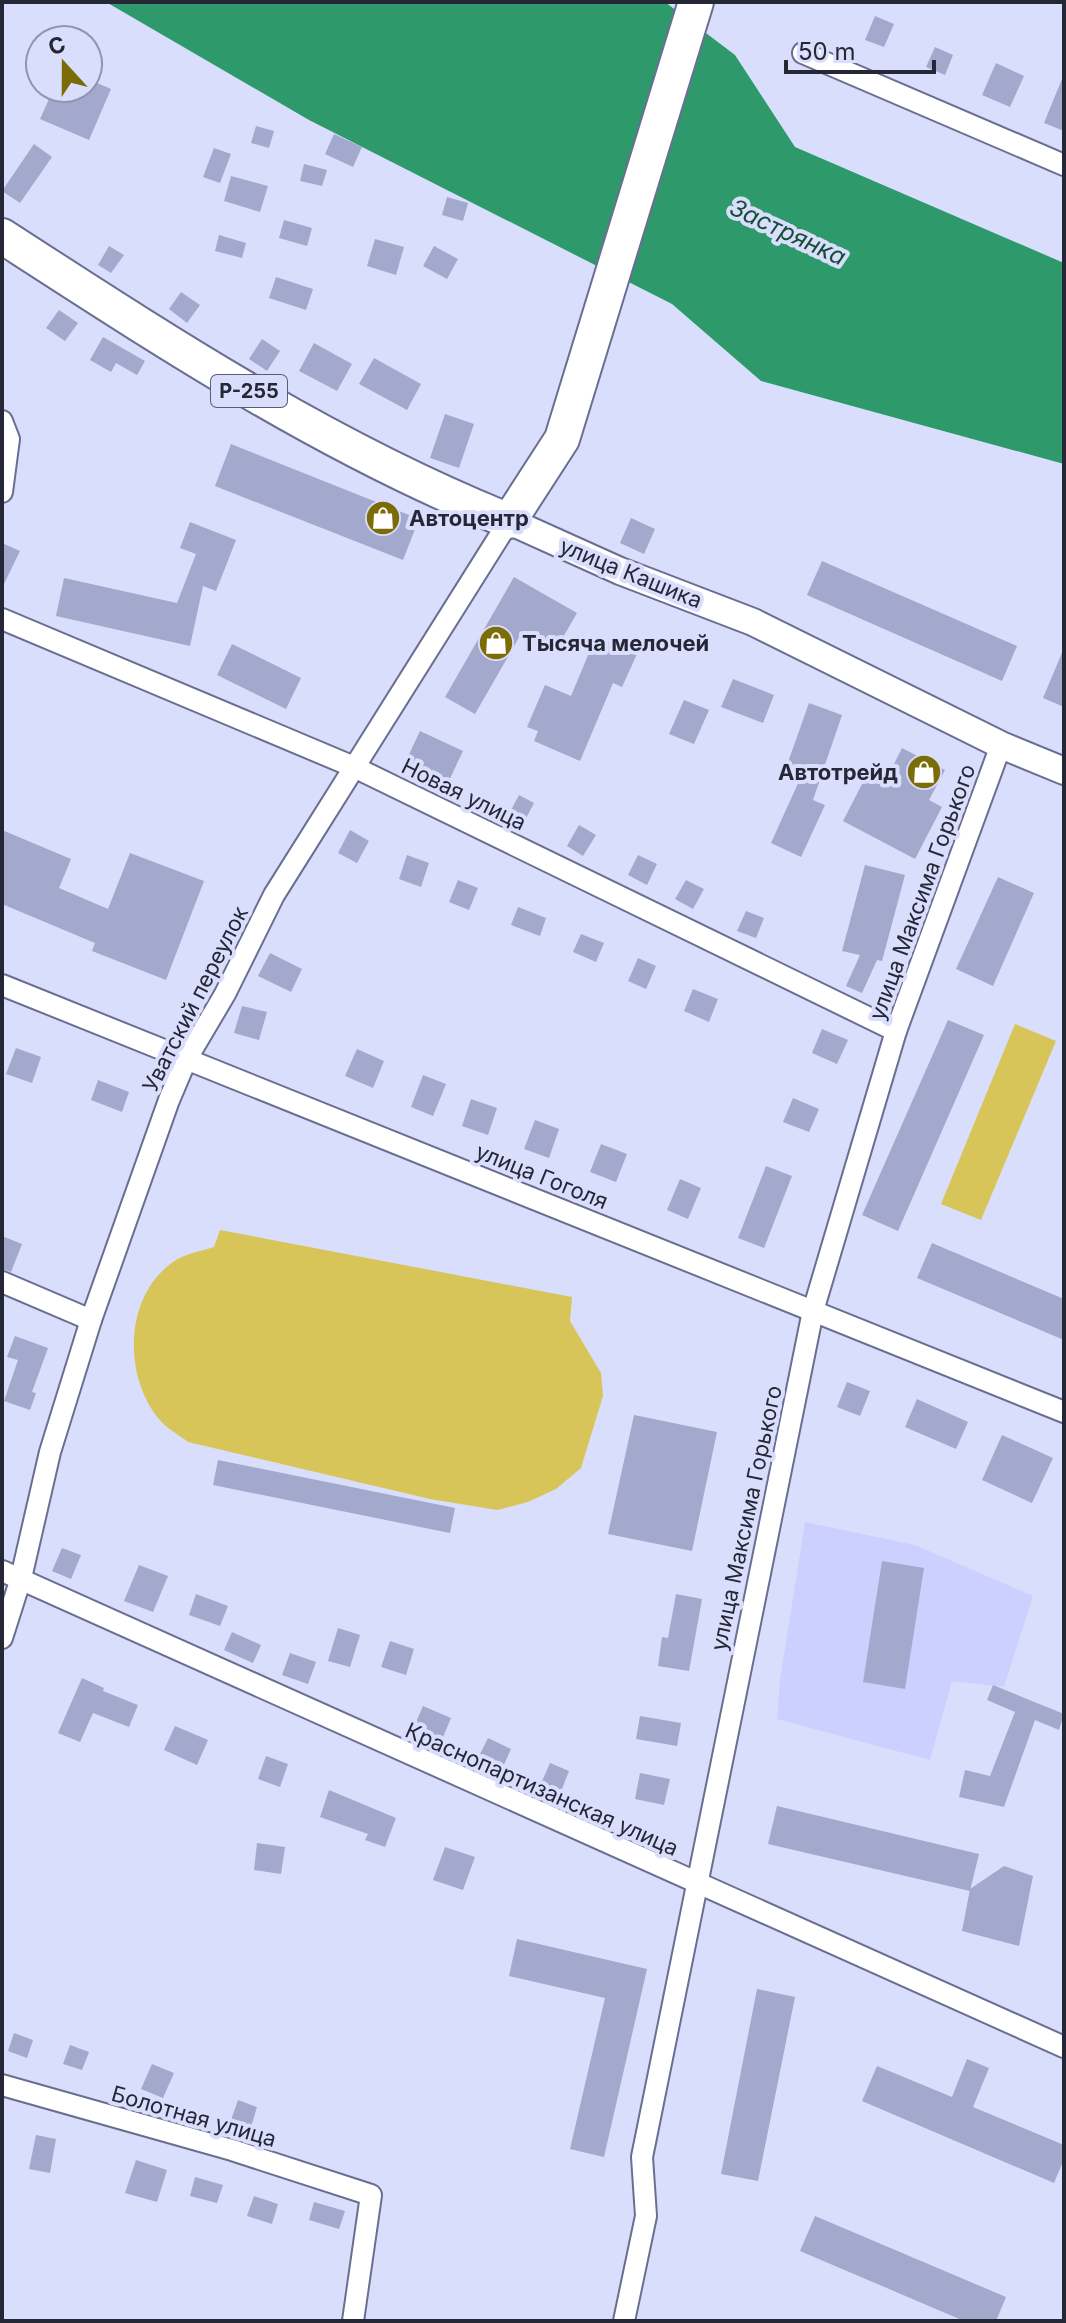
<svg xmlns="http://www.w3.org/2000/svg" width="1066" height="2323" viewBox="0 0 1066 2323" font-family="Inter,sans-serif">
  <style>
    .built { fill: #cbd0ff }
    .green { fill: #d7c559 }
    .water { fill: #2e9a6b }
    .building { fill: #a3a8cd }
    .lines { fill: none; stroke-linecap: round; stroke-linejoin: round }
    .minor-casing { stroke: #6a6e91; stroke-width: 24 }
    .tertiary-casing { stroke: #6a6e91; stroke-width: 30 }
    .trunk-casing { stroke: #6a6e91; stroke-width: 38 }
    .minor { stroke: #fff; stroke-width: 20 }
    .tertiary { stroke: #fff; stroke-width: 26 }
    .trunk { stroke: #fff; stroke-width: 34 }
    .labels { text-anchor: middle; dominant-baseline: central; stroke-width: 8; stroke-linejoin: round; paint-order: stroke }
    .shield { fill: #dadefd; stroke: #5c5e72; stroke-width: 2 }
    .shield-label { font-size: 20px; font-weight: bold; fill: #262736 }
    .poi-label { font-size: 22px; font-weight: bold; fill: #262736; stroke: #dadefd; text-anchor: start }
    .street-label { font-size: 22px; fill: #262736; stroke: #dadefd }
    .water-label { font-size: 24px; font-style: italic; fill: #164e35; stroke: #dadefd }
  </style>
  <rect width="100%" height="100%" fill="#dadefd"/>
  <polygon class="built" points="805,1522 915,1545 1033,1596 1004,1687 952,1681 930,1760 777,1719 780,1680"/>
  <g class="green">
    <polygon points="1015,1024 1056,1041 981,1220 941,1204"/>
    <path d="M220,1230L572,1297L570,1321L601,1373L603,1396L581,1468L556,1489L528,1502L497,1510L430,1499L188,1442C179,1435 166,1428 159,1419C123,1376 124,1296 173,1262C184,1254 201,1251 214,1247Z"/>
  </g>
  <polygon class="water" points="106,2 665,2 735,55 795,147 1064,263 1064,464 761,381 672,304 309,120"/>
  <g class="building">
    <polygon points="875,16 894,24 884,47 865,40"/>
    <polygon points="935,47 953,55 945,75 926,67"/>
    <polygon points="996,63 1024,76 1010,107 982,95"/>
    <polygon points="1064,74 1064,131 1044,123"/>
    <polygon points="88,79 111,89 89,140 40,119 54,88 88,88"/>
    <polygon points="256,126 274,131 269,148 251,143"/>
    <polygon points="334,134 362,147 353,167 325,154"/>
    <polygon points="34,144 52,157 20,203 2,191"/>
    <polygon points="214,148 231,154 220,183 203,177"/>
    <polygon points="304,164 327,170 322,186 300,181"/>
    <polygon points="231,176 268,186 260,212 224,201"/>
    <polygon points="447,197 468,203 463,221 442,215"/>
    <polygon points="284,220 312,228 307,246 279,238"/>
    <polygon points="219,235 246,243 242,258 215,251"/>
    <polygon points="375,239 404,247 396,275 367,266"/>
    <polygon points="109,246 124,255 111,273 98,265"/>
    <polygon points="434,246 458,259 447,279 423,266"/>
    <polygon points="276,277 313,289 306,310 269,298"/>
    <polygon points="181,292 200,305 187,323 169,309"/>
    <polygon points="59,310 78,323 65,341 46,328"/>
    <polygon points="103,337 145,361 137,375 116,363 111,372 90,360"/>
    <polygon points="262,339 280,351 267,371 249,359"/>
    <polygon points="314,343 352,364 337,391 299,371"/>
    <polygon points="374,358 421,384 407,410 359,384"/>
    <polygon points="445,414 474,424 459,468 430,458"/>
    <polygon points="231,444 419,519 403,560 215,486"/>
    <polygon points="631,518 655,529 644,554 620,543"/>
    <polygon points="190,522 236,540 216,591 203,586 190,646 56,616 64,578 177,603 196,554 180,548"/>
    <polygon points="2,543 20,551 2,588"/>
    <polygon points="822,561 1017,646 1002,681 807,595"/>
    <polygon points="514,577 577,613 554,653 521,634 475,714 445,697"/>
    <polygon points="596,636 637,654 622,687 613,683 580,761 534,741 538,731 527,727 545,685 571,696"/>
    <polygon points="232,644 301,678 286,709 217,675"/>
    <polygon points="1064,648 1064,707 1043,698"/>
    <polygon points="733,679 774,695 763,723 721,707"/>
    <polygon points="684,700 709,710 694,744 669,734"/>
    <polygon points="809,703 842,715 813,800 825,805 801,857 771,843 804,770 787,765"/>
    <polygon points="420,731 463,751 446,787 403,767"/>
    <polygon points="902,748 945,770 929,800 942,807 915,859 843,821 874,761 891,770"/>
    <polygon points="519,795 534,803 523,824 508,816"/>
    <polygon points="579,825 596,835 583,856 567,846"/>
    <polygon points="2,830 71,859 59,888 108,909 130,853 204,881 166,980 92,951 95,943 2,904"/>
    <polygon points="350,830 369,841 357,863 338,853"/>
    <polygon points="407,855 429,863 421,887 399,879"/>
    <polygon points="638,855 657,864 647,885 628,875"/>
    <polygon points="865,865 905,875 882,961 877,960 862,993 846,986 860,955 842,951"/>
    <polygon points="998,877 1034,893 993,986 956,969"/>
    <polygon points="458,880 478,888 469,910 449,902"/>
    <polygon points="686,880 704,889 693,909 675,899"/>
    <polygon points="518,907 546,918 540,936 511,925"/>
    <polygon points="746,911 764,918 756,938 737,931"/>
    <polygon points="581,934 604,943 596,962 573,952"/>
    <polygon points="270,953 302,969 291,992 258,976"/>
    <polygon points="638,958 656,966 646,989 628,981"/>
    <polygon points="693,989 718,999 709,1022 684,1011"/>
    <polygon points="242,1006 267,1012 259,1040 234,1033"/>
    <polygon points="948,1020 984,1035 898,1231 862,1215"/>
    <polygon points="822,1029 848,1040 837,1064 812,1053"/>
    <polygon points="16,1048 41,1057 32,1083 6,1074"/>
    <polygon points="357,1049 384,1061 373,1088 345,1076"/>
    <polygon points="423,1075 446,1084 433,1116 411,1107"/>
    <polygon points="98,1080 129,1092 122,1112 91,1100"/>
    <polygon points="793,1098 819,1109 809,1132 783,1122"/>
    <polygon points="471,1099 497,1108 488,1135 462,1126"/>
    <polygon points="535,1120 559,1129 549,1158 524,1149"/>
    <polygon points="601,1144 627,1154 616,1182 590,1172"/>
    <polygon points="766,1166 792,1176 764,1248 738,1238"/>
    <polygon points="680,1179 701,1188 688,1219 667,1210"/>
    <polygon points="2,1236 22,1244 11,1272 2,1269"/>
    <polygon points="932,1243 1064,1299 1064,1340 917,1278"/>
    <polygon points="15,1336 48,1348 32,1392 36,1393 30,1410 4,1401 18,1360 7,1357"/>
    <polygon points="847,1382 870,1391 860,1416 837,1407"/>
    <polygon points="917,1399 968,1422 956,1449 905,1427"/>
    <polygon points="634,1415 717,1432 692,1551 608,1534"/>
    <polygon points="1002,1435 1053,1458 1032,1503 982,1480"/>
    <polygon points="218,1460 455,1508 450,1533 213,1485"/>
    <polygon points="62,1548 81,1555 71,1579 52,1571"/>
    <polygon points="882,1561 924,1568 905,1689 863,1682"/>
    <polygon points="139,1565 168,1576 153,1612 124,1601"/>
    <polygon points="196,1594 228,1606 220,1626 189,1615"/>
    <polygon points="676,1594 702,1599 689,1671 658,1666 662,1637 668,1638"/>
    <polygon points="338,1628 360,1635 350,1667 328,1661"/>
    <polygon points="232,1632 261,1645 253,1663 224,1650"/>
    <polygon points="390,1641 414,1649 406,1675 381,1667"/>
    <polygon points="290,1653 316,1662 308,1684 282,1675"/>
    <polygon points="82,1678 104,1688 103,1691 138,1705 129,1727 93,1713 80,1742 58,1733"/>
    <polygon points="993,1685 1064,1714 1059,1730 1035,1720 1004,1807 959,1797 965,1770 990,1776 1015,1712 987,1700"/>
    <polygon points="423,1706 451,1718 441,1742 413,1729"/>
    <polygon points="640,1716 681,1723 677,1746 636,1739"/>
    <polygon points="175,1726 208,1740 197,1765 164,1750"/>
    <polygon points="488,1738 511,1749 502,1769 478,1758"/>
    <polygon points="266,1756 288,1764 280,1787 258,1779"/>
    <polygon points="550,1763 569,1771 560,1794 540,1786"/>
    <polygon points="640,1773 670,1779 664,1805 635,1799"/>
    <polygon points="329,1790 396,1818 385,1847 365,1840 368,1834 320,1817"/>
    <polygon points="777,1806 979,1854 970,1891 768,1844"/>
    <polygon points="257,1843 285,1847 281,1874 254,1870"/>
    <polygon points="445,1847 475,1857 463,1890 433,1880"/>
    <polygon points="1004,1866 1033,1876 1019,1946 962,1931 970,1889"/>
    <polygon points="517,1939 647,1969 604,2157 570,2149 605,1998 509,1976"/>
    <polygon points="757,1989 795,1997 758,2181 721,2174"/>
    <polygon points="14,2033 33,2040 27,2058 8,2051"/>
    <polygon points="70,2045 89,2052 82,2070 63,2064"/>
    <polygon points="967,2059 989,2068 973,2107 1064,2145 1064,2159 1054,2183 862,2101 877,2066 952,2097"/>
    <polygon points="152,2064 174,2073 163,2098 141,2089"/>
    <polygon points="238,2100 257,2107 250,2130 230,2123"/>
    <polygon points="36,2135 56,2139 50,2173 29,2169"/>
    <polygon points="136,2160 167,2170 157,2202 125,2193"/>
    <polygon points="195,2177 223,2185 217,2203 190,2196"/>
    <polygon points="254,2196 278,2204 272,2224 247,2216"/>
    <polygon points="314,2202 345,2211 339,2229 309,2220"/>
    <polygon points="815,2216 1006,2297 996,2321 964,2321 800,2251"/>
  </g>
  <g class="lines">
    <g class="minor-casing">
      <g id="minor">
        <polyline points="803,53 1064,165"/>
        <polyline points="2,421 9,439 2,492"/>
        <polyline points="2,619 354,767 896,1031"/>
        <polyline points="2,985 1064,1412"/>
        <polyline points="2,1282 91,1320"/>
        <polyline points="2,1571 1064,2047"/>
        <polyline points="2,1638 21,1578 50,1452 91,1320 169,1100 186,1060 225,994 274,895 509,521"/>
        <polyline points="2,2085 232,2150 371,2195 353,2321"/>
        <polyline points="624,2321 646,2216 642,2157 813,1311 896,1031 1001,745"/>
      </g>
    </g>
    <g class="tertiary-casing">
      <polyline id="tertiary" points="509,521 620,571 753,622 1001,745 1064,771"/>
    </g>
    <g class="trunk-casing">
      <path id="trunk" d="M2,236C166,342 327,448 509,521L562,439L696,2"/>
    </g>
    <use href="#minor" class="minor"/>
    <use href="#tertiary" class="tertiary"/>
    <use href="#trunk" class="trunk"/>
  </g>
  <defs>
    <g id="shop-disc" transform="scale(1.8)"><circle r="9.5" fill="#7b6c07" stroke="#dadefd"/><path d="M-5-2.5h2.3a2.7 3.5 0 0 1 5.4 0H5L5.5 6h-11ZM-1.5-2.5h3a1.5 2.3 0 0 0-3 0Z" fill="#fff"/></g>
  </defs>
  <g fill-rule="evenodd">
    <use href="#shop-disc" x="383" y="518"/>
    <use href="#shop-disc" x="496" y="643"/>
    <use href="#shop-disc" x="924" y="772"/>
  </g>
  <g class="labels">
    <rect class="shield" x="211" y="375" width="76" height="32" rx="6"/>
    <g class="shield-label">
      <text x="249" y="391">Р-255</text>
    </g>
    <g class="poi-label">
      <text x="409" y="518">Автоцентр</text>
      <text x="522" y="643">Тысяча мелочей</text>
      <text x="898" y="772" text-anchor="end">Автотрейд</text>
    </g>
    <g class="street-label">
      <text transform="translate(631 573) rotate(22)">улица Кашика</text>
      <text transform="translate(464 794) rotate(26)">Новая улица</text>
      <text transform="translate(922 892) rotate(-70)">улица Максима Горького</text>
      <text transform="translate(195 999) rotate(-63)">Уватский переулок</text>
      <text transform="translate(542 1176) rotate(22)">улица Гоголя</text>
      <text transform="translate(746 1518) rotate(-78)">улица Максима Горького</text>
      <text transform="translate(542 1789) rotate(24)">Краснопартизанская улица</text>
      <text transform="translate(194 2116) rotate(16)">Болотная улица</text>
    </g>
    <g class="water-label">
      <text transform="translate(788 232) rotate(25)">Застрянка</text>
    </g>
  </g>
  <rect width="1066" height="2323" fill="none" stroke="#262736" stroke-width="8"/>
  <g transform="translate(64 64) rotate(339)"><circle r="38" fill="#dadefd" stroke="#9295ad" stroke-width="2"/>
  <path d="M0-6L14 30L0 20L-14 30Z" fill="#7b6c07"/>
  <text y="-12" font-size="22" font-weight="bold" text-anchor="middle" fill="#262736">С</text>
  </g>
  <path d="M786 60v12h148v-12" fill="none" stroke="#262736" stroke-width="4"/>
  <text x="798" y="60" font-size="24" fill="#262736" stroke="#dadefd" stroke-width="6" paint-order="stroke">50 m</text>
</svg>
